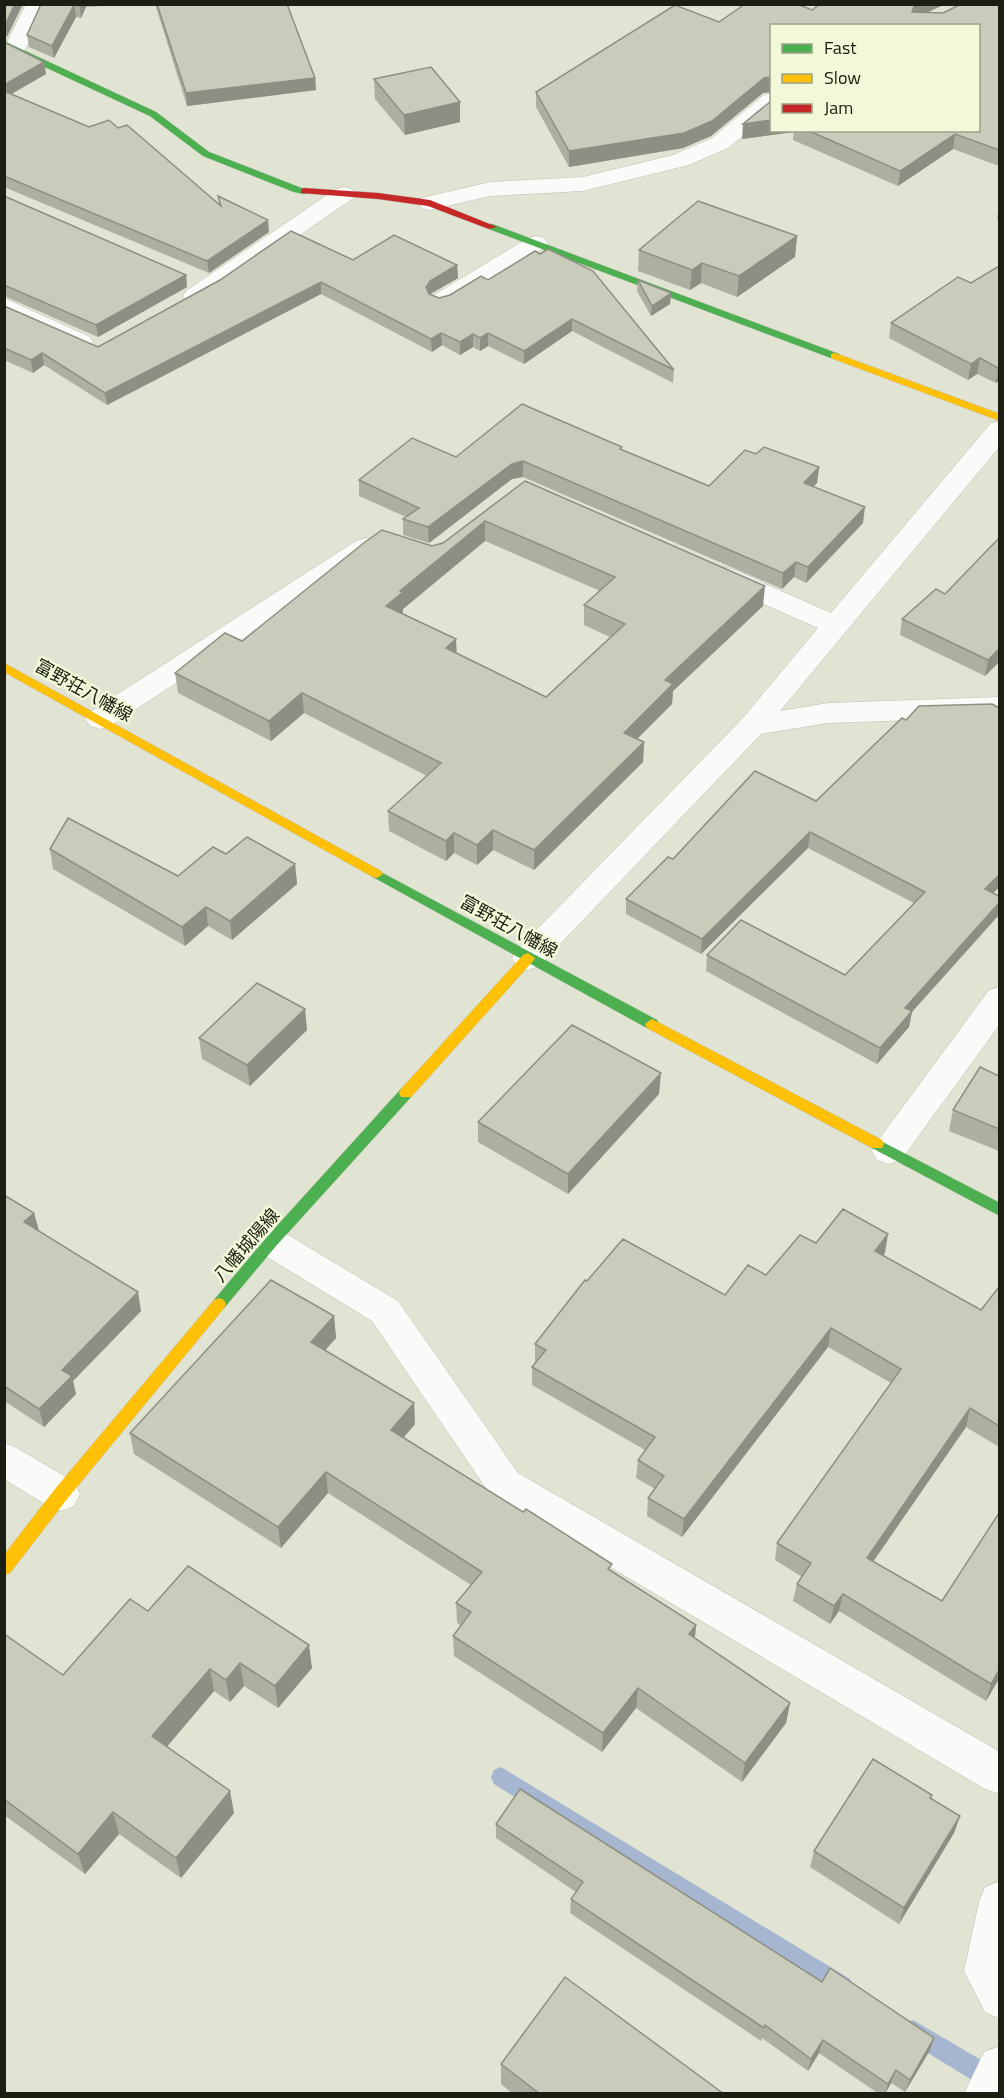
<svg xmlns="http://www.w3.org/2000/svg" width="1004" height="2098" viewBox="0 0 1004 2098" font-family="'Titillium Web','Noto Sans JP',sans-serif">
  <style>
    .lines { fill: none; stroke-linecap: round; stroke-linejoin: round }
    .stream { fill: #a6b6d0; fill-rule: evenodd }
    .street-casing { stroke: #bcbfb2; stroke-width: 1 }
    .fast-casing { stroke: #bcbfb2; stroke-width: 1 }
    .slow-casing { stroke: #bcbfb2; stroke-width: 1 }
    .jam-casing { stroke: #bcbfb2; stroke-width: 1 }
    .street { fill: #fafbf8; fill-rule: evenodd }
    .fast { fill: #4caf50; fill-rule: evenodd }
    .slow { fill: #ffc107; fill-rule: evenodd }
    .jam { fill: #c62828; fill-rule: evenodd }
    .wall { fill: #adafa1; fill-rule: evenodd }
    .shaded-wall { fill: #8d8f83 }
    .building { fill: #c9ccbb; stroke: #8d8f83; stroke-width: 1.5; fill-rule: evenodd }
    .labels { text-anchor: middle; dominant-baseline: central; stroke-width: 5; stroke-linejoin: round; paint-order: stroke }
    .street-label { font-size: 18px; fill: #1b1e12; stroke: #f2f9d8 }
  </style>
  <rect width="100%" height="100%" fill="#e1e4d3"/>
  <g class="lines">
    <g class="stream">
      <polygon points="501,1767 850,1979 853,1987 850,1995 842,1998 834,1995 494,1784 491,1777 494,1770"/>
      <polygon points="913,2020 1000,2071 1000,2088 993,2091 985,2088 905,2039 902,2031 905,2023"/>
    </g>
    <g class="street-casing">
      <g id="street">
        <polygon points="26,4 47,4 23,54 15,55 7,54 4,48"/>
        <polygon points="772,93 772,112 728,148 689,165 583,191 490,196 430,210 422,208 418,203 422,198 490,182 583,177 673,155 712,138 764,95"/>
        <polygon points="344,187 352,189 356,194 352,199 204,301 195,303 186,301 183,296 186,291 336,189"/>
        <polygon points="536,236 544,238 548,243 544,248 452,305 443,307 434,305 431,300 434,295 528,238"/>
        <polygon points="4,298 90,337 93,342 90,347 81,349 72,347 4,315"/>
        <polygon points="1000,421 1000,446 780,711 828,703 1000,697 1000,717 828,723 761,734 539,966 528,970 517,966 512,958 517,950 742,719 818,628 714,582 710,576 714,570 724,567 734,570 831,613 991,423"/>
        <polygon points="366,538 376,541 380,547 376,553 110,726 100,729 90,726 85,719 90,712 356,541"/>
        <polygon points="1000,987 1000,1024 901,1160 889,1164 877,1160 872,1151 877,1142 989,990"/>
        <polygon points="271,1228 283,1232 398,1301 518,1473 1000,1752 1000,1794 985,1789 492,1497 372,1321 259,1252 253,1242 259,1232"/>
        <polygon points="4,1443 17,1448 74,1482 80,1494 74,1506 61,1511 48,1506 4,1479"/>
        <polygon points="1000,1881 1000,2019 985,2012 964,1971 979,1902 985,1887"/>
        <polygon points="1000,2046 1000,2094 964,2094 984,2052"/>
      </g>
    </g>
    <g class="fast-casing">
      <g id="fast">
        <polygon points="4,41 156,112 209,152 309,191 304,194 294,192 203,156 150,116 4,48"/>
        <polygon points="492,224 839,354 840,356 839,358 831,358 489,229 489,225"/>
        <polygon points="377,870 657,1020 659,1024 657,1028 647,1028 373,877 371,874"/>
        <polygon points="406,1088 411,1089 413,1093 411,1097 276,1246 224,1308 219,1310 214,1308 212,1304 214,1300 266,1238 401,1089"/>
        <polygon points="877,1139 1000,1203 1000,1216 872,1148 870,1144 872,1140"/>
      </g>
    </g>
    <g class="slow-casing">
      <g id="slow">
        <polygon points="835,353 1000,414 1000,421 831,358 831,354"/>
        <polygon points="4,663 381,871 383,874 377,878 373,877 4,672"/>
        <polygon points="528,953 535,958 533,961 411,1097 401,1097 399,1093 401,1089 523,955"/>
        <polygon points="652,1019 882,1140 884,1144 882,1148 872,1148 647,1028 645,1024"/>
        <polygon points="219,1298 224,1300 226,1304 224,1308 67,1499 10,1573 4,1575 4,1555 55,1489 214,1300"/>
      </g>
    </g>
    <g class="jam-casing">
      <polygon id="jam" points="304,188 378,193 430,200 497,227 489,229 428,206 378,199 301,193 301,189"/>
    </g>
    <use href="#street" class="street"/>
    <use href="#fast" class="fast"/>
    <use href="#slow" class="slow"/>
    <use href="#jam" class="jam"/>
  </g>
  <g class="wall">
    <polygon points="4,4 7,37 4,37"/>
    <polygon points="41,4 137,4 86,7 81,18 76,17 54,58 29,47 27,35"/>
    <polygon points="155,4 287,4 315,78 316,90 187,106"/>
    <polygon points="820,4 945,4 927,13 943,13 999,4 999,166 953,149 898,186 793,140 794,132 742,139 771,130 978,130 771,26 771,92 763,93 711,136 683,148 569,167 536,107 536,92 719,22 812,10"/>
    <polygon points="4,42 44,62 46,74 12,94 89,127 118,128 219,204 218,196 269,232 209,273 4,187"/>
    <polygon points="374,79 460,102 460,122 405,135 375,99"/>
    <polygon points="4,196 186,275 187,287 98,337 4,296"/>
    <polygon points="999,204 999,220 997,219"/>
    <polygon points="797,236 795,257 737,297 701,283 690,290 638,271 639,250"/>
    <polygon points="535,251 674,370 673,383 572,331 524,364 488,346 480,351 473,347 460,355 442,345 432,352 321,294 107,405 44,365 33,373 4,360 4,306 98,347 353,260 457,265 458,278 429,295 439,298 450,295 488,280"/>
    <polygon points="999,266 999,381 996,383 977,374 968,380 889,338 891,323 971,283"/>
    <polygon points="638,280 671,293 670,304 651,316 637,291"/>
    <polygon points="622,450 709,486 756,454 819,467 817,483 814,486 863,523 806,583 794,577 782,589 523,477 512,479 429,543 403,535 403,519 406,517 359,496 359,480 456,457"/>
    <path d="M525,481L763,606L673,691L672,704L637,739L644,742L643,762L534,870L493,850L477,865L454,853L446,861L389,831L388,811L427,776L304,713L271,741L178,693L175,673L242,641L432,546L443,543ZM485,541L600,591L584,605V625L610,637L546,697L457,654L401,613L403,612V609Z"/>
    <polygon points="945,594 999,662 985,676 900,635 902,619"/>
    <polygon points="999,708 999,887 993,893 912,1012 909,1027 877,1064 706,971 707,955 845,975 914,903 808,848 701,954 626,914 626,899 673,859 816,801 906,720"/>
    <polygon points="50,849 178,876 295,864 297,884 232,940 208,926 185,946 53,869"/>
    <polygon points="305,1009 307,1030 250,1086 202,1059 199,1038"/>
    <polygon points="999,1076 999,1151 949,1131 953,1110"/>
    <polygon points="659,1094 568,1194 478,1142 478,1122"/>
    <polygon points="4,1195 34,1213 39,1231 141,1311 73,1381 76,1394 44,1427 4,1401"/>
    <polygon points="816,1243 885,1253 883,1256 981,1310 999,1287 999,1447 966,1427 873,1561 999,1679 986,1701 839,1611 830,1624 793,1601 797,1584 802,1577 775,1560 777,1543 891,1383 828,1347 682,1537 647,1516 648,1498 655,1489 636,1478 638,1460 645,1450 532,1385 532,1367 535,1363 535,1344 587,1281 725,1295 766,1275"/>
    <polygon points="334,1316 336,1338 325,1350 414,1403 415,1424 404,1437 696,1625 695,1638 790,1703 786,1723 742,1782 636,1708 602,1752 454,1656 453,1636 461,1626 457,1623 456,1603 471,1585 328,1493 281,1548 134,1454 130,1433"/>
    <polygon points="148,1611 312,1668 278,1708 244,1686 230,1702 214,1691 167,1747 234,1813 181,1878 119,1834 85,1874 4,1815 4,1634 63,1675"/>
    <polygon points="960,1816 954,1833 899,1924 810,1867 814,1851"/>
    <polygon points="496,1824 930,2050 905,2092 891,2083 885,2094 879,2094 819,2053 808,2071 762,2038 761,2041 570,1913 571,1899 576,1892 496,1838"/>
    <polygon points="501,2064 724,2094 513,2094 501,2084"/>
  </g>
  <g class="shaded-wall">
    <polygon points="15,4 23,4 7,37 5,25"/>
    <polygon points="80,4 86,4 86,7 81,18 80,6"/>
    <polygon points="915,4 945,4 913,19 912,12"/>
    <polygon points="74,5 76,17 54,58 52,46"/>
    <polygon points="44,62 46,74 4,98 4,85"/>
    <polygon points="771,77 771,92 763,93 711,136 683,148 569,167 569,151 764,78"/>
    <polygon points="315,78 316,90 187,106 186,93"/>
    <polygon points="460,102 460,122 405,135 404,115"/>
    <polygon points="771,120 771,130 794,130 794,132 742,139 743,124"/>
    <polygon points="955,134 953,149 898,186 900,171"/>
    <polygon points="268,220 269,232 209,273 207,261"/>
    <polygon points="797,236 795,257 737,297 739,276"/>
    <polygon points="702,263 701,283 690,290 692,270"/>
    <polygon points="457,265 458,278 430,294 426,300 426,287 430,281"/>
    <polygon points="186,275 187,287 98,337 96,325"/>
    <polygon points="321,282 321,294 107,405 105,393"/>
    <polygon points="671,293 670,304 651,316 652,306"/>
    <polygon points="572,319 572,331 524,364 524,351"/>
    <polygon points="441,333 442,345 432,352 431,339"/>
    <polygon points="488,333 488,346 480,351 480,338"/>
    <polygon points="473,334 473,347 460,355 460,342"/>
    <polygon points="42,353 44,365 33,373 31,360"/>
    <polygon points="980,358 977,374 968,380 971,364"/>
    <polygon points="999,367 999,381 996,383 998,368"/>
    <polygon points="523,461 523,477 512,479 429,543 428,527 512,464"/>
    <polygon points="819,467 817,483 802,498 804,483"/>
    <polygon points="865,507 863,523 806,583 808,567"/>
    <polygon points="485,521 485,541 403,609 403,612 387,626 386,606 400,591"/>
    <polygon points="796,562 794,577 782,589 783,573"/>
    <polygon points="765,586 763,606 673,691 672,704 623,753 624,733 665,680"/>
    <polygon points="456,639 457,659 446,648"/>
    <polygon points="999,649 999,662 985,676 988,660"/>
    <polygon points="302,693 304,713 271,741 269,721"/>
    <polygon points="644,742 643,762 534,870 534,850"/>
    <polygon points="493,830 493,850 477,865 477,845"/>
    <polygon points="810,832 808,848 701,954 702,939"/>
    <polygon points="454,833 454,853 446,861 446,841"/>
    <polygon points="295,864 297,884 232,940 230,921"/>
    <polygon points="999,875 999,887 982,905 985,889"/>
    <polygon points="999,903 999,915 912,1012 909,1027 877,1064 880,1048 905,1008"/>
    <polygon points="206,907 208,926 185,946 182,927"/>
    <polygon points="305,1009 307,1030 250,1086 247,1065"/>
    <polygon points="661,1073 659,1094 568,1194 568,1174"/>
    <polygon points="34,1213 39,1231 24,1222"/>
    <polygon points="888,1234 885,1253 871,1270 875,1251"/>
    <polygon points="138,1292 141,1311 73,1381 76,1394 44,1427 39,1409 62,1370"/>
    <polygon points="334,1316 336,1338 313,1364 311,1342"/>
    <polygon points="831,1328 828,1347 682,1537 684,1519"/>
    <polygon points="414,1403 415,1424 392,1451 391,1430"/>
    <polygon points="970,1408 966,1427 864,1575 867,1558"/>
    <polygon points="326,1472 328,1493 281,1548 278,1527"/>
    <polygon points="843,1594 839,1611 830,1624 834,1606"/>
    <polygon points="696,1625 694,1645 689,1634"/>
    <polygon points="309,1645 312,1668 278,1708 275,1686"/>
    <polygon points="240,1663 244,1686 230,1702 226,1680"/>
    <polygon points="210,1669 214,1691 157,1758 152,1736"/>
    <polygon points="999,1670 999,1679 986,1701 991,1684"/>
    <polygon points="638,1688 636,1708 602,1752 603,1733"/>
    <polygon points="790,1703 786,1723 742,1782 745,1763"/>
    <polygon points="230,1791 234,1813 181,1878 176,1858"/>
    <polygon points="113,1812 119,1834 85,1874 78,1854"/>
    <polygon points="960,1816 954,1833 899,1924 904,1908"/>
    <polygon points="934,2038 930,2050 905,2092 910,2080"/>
    <polygon points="823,2040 819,2053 808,2071 811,2059"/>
    <polygon points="896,2070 891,2083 885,2094 888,2084"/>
  </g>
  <g class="building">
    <polygon points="4,4 15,4 5,25 4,25"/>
    <polygon points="41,4 80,4 80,6 74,5 52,46 27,35"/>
    <polygon points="157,4 287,4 315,78 186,93"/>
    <polygon points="745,4 797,4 812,10 820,4 915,4 912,12 943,13 961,4 999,4 999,150 955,134 900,171 807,130 978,130 978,26 771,26 771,77 764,78 712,121 684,133 569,151 536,92 675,5 719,22"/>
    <polygon points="4,42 44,62 4,85"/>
    <polygon points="431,67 460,102 404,115 374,79"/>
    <polygon points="4,91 89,127 109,120 118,128 127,125 221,206 218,196 268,220 207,261 4,176"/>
    <polygon points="771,101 771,120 743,124"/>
    <polygon points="4,196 186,275 96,325 4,285"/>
    <polygon points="698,201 797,236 739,276 702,263 692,270 639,250"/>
    <polygon points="291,231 353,260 394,235 457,265 430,281 426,287 429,294 439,298 450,295 481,276 488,280 535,251 540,254 548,249 593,271 674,370 572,319 524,351 488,333 480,338 473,334 460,342 441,333 431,339 321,282 105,393 42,353 31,360 4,348 4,306 98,347 220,280"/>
    <polygon points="999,266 999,367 998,368 980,358 971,364 891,323 958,277 971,283"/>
    <polygon points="638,280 671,293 652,306"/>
    <polygon points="522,404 622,447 620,449 709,486 745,450 756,454 764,447 819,467 804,483 865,507 808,567 796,562 783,573 523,461 512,464 428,527 403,519 419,508 359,480 412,438 456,457"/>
    <path d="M525,481L765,586L665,680L673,684L624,733L644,742L534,850L493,830L477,845L454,833L446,841L388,811L441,763L302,693L269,721L175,673L225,633L242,641L365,542L382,530L432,546L443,543ZM485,521L615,577L584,605L625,624L546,697L446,648L456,639L386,606L403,592L400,591Z"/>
    <polygon points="999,538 999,649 988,660 902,619 936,589 945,594"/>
    <polygon points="992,704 999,708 999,875 985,889 999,896 999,903 905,1008 912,1011 880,1048 707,955 741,920 845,975 925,892 810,832 702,939 626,899 668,857 673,859 755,771 816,801 902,718 906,720 919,706"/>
    <polygon points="68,818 178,876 213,847 226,854 247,837 295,864 230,921 206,907 182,927 50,849"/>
    <polygon points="257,983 305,1009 247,1065 199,1038"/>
    <polygon points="572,1025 661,1073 568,1174 478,1122"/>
    <polygon points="980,1067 999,1076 999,1129 953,1110"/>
    <polygon points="4,1195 34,1213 24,1222 138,1292 62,1370 72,1376 39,1409 4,1386"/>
    <polygon points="843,1209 888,1234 875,1251 981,1310 999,1287 999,1426 970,1408 867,1558 942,1601 999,1513 999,1670 991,1684 843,1594 834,1606 797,1584 811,1563 777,1543 901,1369 831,1328 684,1519 648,1498 664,1476 638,1460 655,1437 532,1367 546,1350 535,1344 585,1280 587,1281 623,1239 725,1295 748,1265 766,1275 800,1235 816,1243"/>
    <polygon points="271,1280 334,1316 311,1342 414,1403 391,1430 523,1512 526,1509 612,1564 608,1569 696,1625 689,1634 790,1703 745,1763 638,1688 603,1733 453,1636 471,1612 456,1603 482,1572 326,1472 278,1527 130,1433"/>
    <polygon points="188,1566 309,1645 275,1686 240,1663 226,1680 210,1669 152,1736 230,1791 176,1858 113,1812 78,1854 4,1799 4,1634 63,1675 130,1599 148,1611"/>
    <polygon points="873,1759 932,1795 930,1798 960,1816 904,1908 814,1851"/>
    <polygon points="520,1789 822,1982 830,1968 934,2038 910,2080 896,2070 888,2084 823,2040 811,2059 765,2025 764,2028 571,1899 583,1882 496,1824"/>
    <polygon points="565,1977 724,2094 540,2094 501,2064"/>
  </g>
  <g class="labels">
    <g class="street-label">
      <text transform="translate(84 690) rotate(29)">富野荘八幡線</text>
      <text transform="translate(509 926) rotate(29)">富野荘八幡線</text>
      <text transform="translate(246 1245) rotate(-49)">八幡城陽線</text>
    </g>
  </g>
  <rect width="1004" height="2098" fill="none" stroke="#1b1e12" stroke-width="12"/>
  <rect x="770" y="24" width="210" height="108" fill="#f2f9d8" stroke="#9ca189" stroke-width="1.5"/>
  <rect x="782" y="44" width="30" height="9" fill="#4caf50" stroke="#9ca189" stroke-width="1.5"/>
  <text x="824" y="54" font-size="18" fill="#1b1e12">Fast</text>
  <rect x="782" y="74" width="30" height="9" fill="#ffc107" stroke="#9ca189" stroke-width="1.5"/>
  <text x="824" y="84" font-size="18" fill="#1b1e12">Slow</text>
  <rect x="782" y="104" width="30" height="9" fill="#c62828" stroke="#9ca189" stroke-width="1.5"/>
  <text x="824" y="114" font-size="18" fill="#1b1e12">Jam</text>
</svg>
